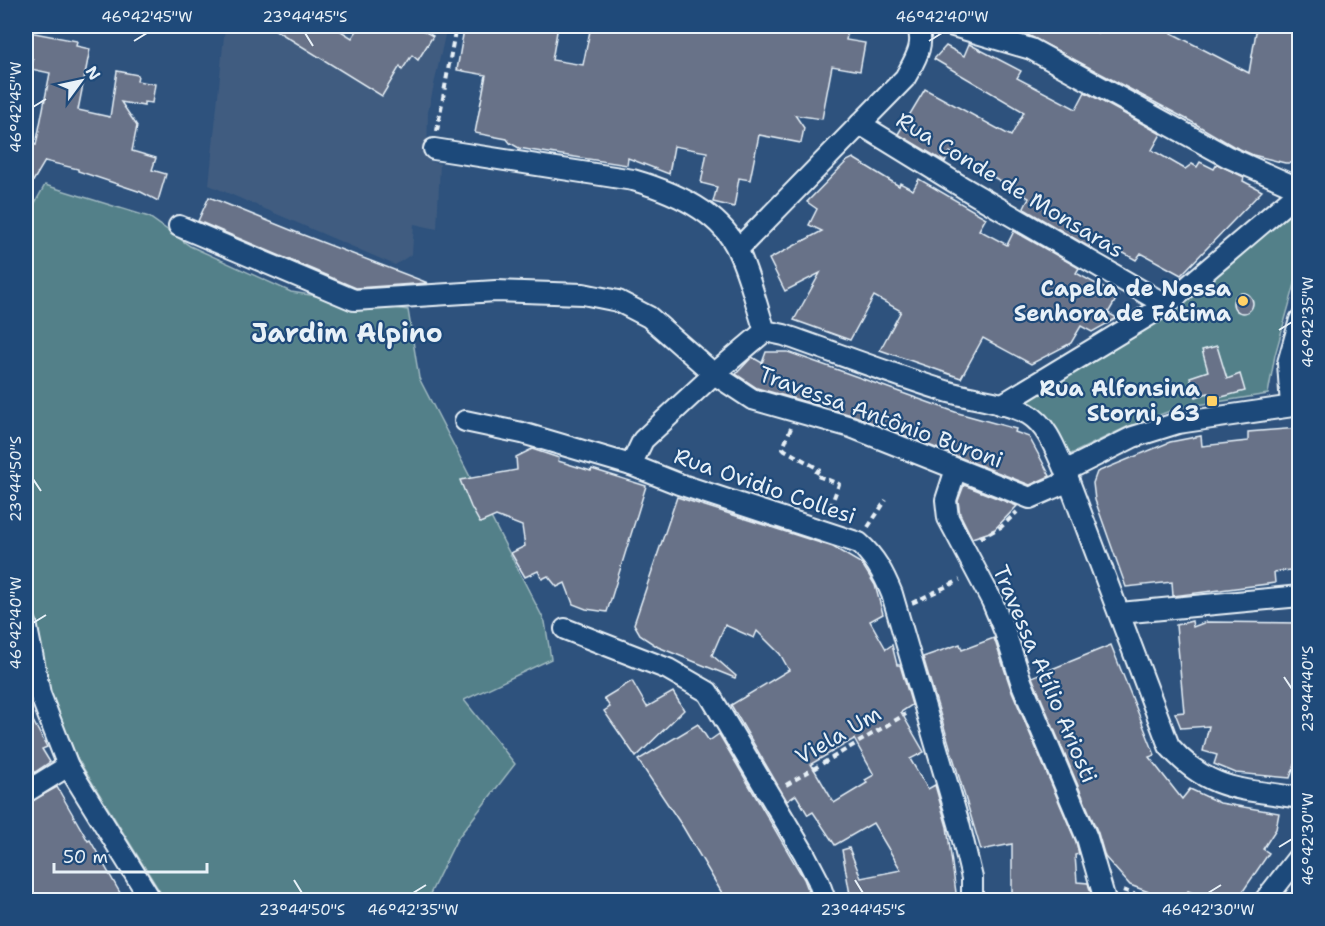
<svg xmlns="http://www.w3.org/2000/svg" width="1325" height="926" viewBox="0 0 1325 926" font-family="'Shantell Sans',sans-serif">
  <style>
    .built { fill: #3f5c80 }
    .green { fill: #538089; stroke: #9eb8c0; stroke-width: 1.5 }
    .building { fill: #687288; stroke: #e8f1f8; stroke-width: 1.5; fill-rule: evenodd }
    .lines { fill: none; stroke-linecap: round; stroke-linejoin: round }
    .street-casing { stroke: #e8f1f8; stroke-width: 24 }
    .path { stroke: #e8f1f8; stroke-width: 4; stroke-dasharray: 6 4.5; stroke-linecap: butt }
    .street { stroke: #1f4a7a; stroke-width: 20 }
    .ticks { fill: none; stroke: #e8f1f8; stroke-width: 2 }
    .poi-dot { fill: #ffd166; stroke: #1f4a7a; stroke-width: 2 }
    .labels { text-anchor: middle; dominant-baseline: central; stroke-width: 4.5; stroke-linejoin: round; paint-order: stroke }
    .street-label { font-size: 22px; fill: #e8f1f8; stroke: #1f4a7a }
    .poi-label { font-size: 22px; font-weight: bold; fill: #e8f1f8; stroke: #1f4a7a; text-anchor: end }
    .quarter-label { font-size: 26px; font-weight: bold; fill: #e8f1f8; stroke: #1f4a7a }
    .neatline { fill: none; stroke: #e8f1f8; stroke-width: 2 }
    .ticks-label { font-size: 15px; text-anchor: middle; fill: #e8f1f8 }
  </style>
  <rect width="100%" height="100%" fill="#2e527d"/>
  <filter id="ink" filterUnits="userSpaceOnUse"><feTurbulence type="fractalNoise" baseFrequency=".0167" numOctaves="2"/><feDisplacementMap in="SourceGraphic" scale="12" xChannelSelector="R" yChannelSelector="G"/><feConvolveMatrix kernelMatrix="1 2 1 2 8 2 1 2 1" color-interpolation-filters="sRGB"/></filter>
  <g filter="url(#ink)">
    <polygon class="built" points="225,26 447,26 428,112 427,160 440,164 437,229 414,224 412,254 395,265 209,185"/>
    <g class="green">
      <polygon points="45,185 149,217 190,246 291,292 408,310 419,378 545,622 551,659 464,700 515,764 457,839 427,900 165,900 77,758 49,692 28,608 26,594 26,219"/>
      <polygon points="1299,204 1299,270 1275,355 1268,394 1178,408 1127,427 1067,456 1024,398"/>
    </g>
    <g class="building">
      <polygon points="269,26 333,26 352,38 360,26 415,26 433,36 418,60 412,55 402,70 400,66 382,96"/>
      <polygon points="483,26 558,26 552,60 583,65 591,26 793,26 818,30 818,26 849,26 846,40 865,43 860,71 832,66 822,119 795,115 804,128 801,143 759,135 750,180 739,178 734,207 713,202 717,187 701,183 707,152 674,146 669,174 628,158 627,165 536,151 519,148 510,143 507,139 475,133 486,75 457,70 464,29 482,32"/>
      <polygon points="1011,26 1083,26 1098,33 1102,26 1158,26 1249,73 1257,26 1299,28 1299,163 1285,163 1253,155 1233,146 1192,122"/>
      <polygon points="29,32 77,41 76,46 90,49 78,110 110,117 117,71 138,75 137,81 155,84 152,103 144,102 144,106 121,102 137,126 132,151 156,158 152,170 166,174 158,201 141,192 78,171 78,169 45,161 26,193 26,169 31,144 36,145 50,73 31,69 33,60 26,57 26,41 28,41"/>
      <polygon points="969,44 1021,71 1017,78 1076,109 1085,92 1161,134 1152,150 1185,169 1192,164 1197,167 1200,162 1214,169 1217,164 1244,177 1243,181 1262,191 1181,275 1141,253 1136,260 1095,237 1089,247 1026,210 1024,208 1029,198 1004,183 950,152 945,162 898,134 925,89 1011,136 1024,112 934,59 946,46 964,56"/>
      <polygon points="853,158 899,186 900,183 913,190 919,179 986,218 979,230 1007,245 1014,231 1079,268 1076,273 1118,296 1108,313 1117,318 1092,332 1081,326 1071,343 1031,364 983,338 961,378 880,350 901,311 874,296 850,340 794,320 820,273 785,291 769,259 822,231 809,225 817,209 807,202 847,161"/>
      <polygon points="209,197 298,233 428,283 356,288 198,221"/>
      <circle cx="1243" cy="303" r="10"/>
      <polygon points="1217,346 1227,379 1240,374 1245,391 1210,400 1208,393 1196,397 1190,377 1208,371 1202,350"/>
      <polygon points="766,352 788,352 958,413 1016,429 1015,432 1029,437 1050,476 1030,485 855,416 757,388 736,374 752,357 762,363"/>
      <polygon points="1299,428 1299,569 1274,572 1275,583 1173,596 1172,582 1126,587 1095,500 1093,483 1097,472 1170,442 1201,436 1202,446 1248,441 1248,432"/>
      <polygon points="532,449 559,458 558,461 591,471 592,469 646,486 607,612 586,609 573,604 565,583 557,587 548,576 542,579 538,571 525,577 511,553 525,546 522,526 496,516 480,523 471,507 460,480 517,470 516,457"/>
      <polygon points="964,485 1017,506 993,531 972,538 960,514 958,501"/>
      <path d="M677,497L833,547L862,564L875,585L883,614L870,621L886,649L892,645L897,665H900L912,705L901,712L924,752L910,759L928,789L935,785L947,827L957,900H913L912,896L888,900H851L842,850L849,848L861,878L901,870L873,823L835,845L813,812L808,815L796,795L787,801L731,705L789,670L780,654L757,631L754,638L725,625L712,655L736,676L735,678L658,647L641,636L634,624ZM854,739L874,775L865,780L867,783L834,803L811,764Z"/>
      <polygon points="1192,621 1193,627 1206,622 1299,623 1299,753 1290,778 1236,773 1214,764 1217,755 1203,751 1209,726 1181,728 1175,713 1184,712 1176,625"/>
      <polygon points="994,638 1011,689 1076,842 1079,854 1075,855 1077,882 1088,883 1093,900 1012,900 1012,844 981,850 923,657 960,644 962,650"/>
      <polygon points="1111,645 1155,755 1149,757 1182,799 1190,789 1220,803 1279,813 1276,829 1263,849 1269,853 1237,900 1211,900 1188,891 1184,900 1170,900 1130,885 1105,857 1098,833 1032,677"/>
      <polygon points="632,681 647,707 673,692 684,710 636,757 604,711 610,707 604,698"/>
      <polygon points="26,708 47,747 42,749 50,762 26,778"/>
      <polygon points="698,724 709,741 719,734 804,879 812,900 726,900 683,827 638,760"/>
      <polygon points="57,787 88,841 90,840 124,900 26,900 26,804"/>
    </g>
    <g class="lines">
      <g class="street-casing">
        <g id="street">
          <polyline points="953,26 1031,49 1228,157 1300,189"/>
          <polyline points="860,124 964,188 1166,305"/>
          <path d="M434,149L633,180C671,191 721,212 738,251C750,276 756,305 765,331L784,335C839,354 893,375 949,392C973,399 1006,402 1028,414C1048,426 1056,451 1065,471L1169,746C1210,793 1243,788 1300,798"/>
          <polyline points="179,226 354,300 496,291 583,294 618,301 649,317 714,374 752,399 851,427 1030,498 1069,481"/>
          <path d="M738,249L905,78C914,61 926,45 917,26"/>
          <polyline points="1001,405 1166,305 1300,191"/>
          <polyline points="1291,406 1288,363 1300,320"/>
          <path d="M465,421L522,433L631,465L679,484L859,543C875,557 884,574 892,594L959,824L972,878V900"/>
          <polyline points="631,465 643,440 714,374 765,331"/>
          <polyline points="956,469 946,500 948,518 992,601 1005,632 1022,684 1087,838 1105,900"/>
          <polyline points="1065,471 1133,437 1178,423 1300,405"/>
          <polyline points="1120,613 1300,596"/>
          <polyline points="26,623 40,694 68,766 151,900"/>
          <polyline points="565,629 668,669 708,692 804,853 818,880 825,900"/>
          <polyline points="26,792 68,766"/>
          <polyline points="1265,900 1300,855"/>
        </g>
      </g>
      <g class="path">
        <polyline points="437,131 456,26"/>
        <polyline points="791,428 783,448 785,450 819,469 815,475 839,484 828,514"/>
        <polyline points="868,527 886,500"/>
        <polyline points="980,538 1001,527 1017,512"/>
        <polyline points="912,603 960,580"/>
        <polyline points="786,785 906,714"/>
        <polyline points="1123,890 1150,900"/>
      </g>
      <use href="#street" class="street"/>
    </g>
  </g>
  <path class="ticks" d="M305,33L313,46M134,41L147,33M929,41L942,33M33,107L46,99M1279,330L1292,322M33,479L41,491M33,623L46,615M1284,677L1292,689M1279,847L1292,839M294,880L302,893M855,880L863,893M413,893L426,885M1208,893L1221,885"/>
  <g class="poi-dot">
    <circle cx="1243" cy="301" r="6"/>
    <rect x="1206" y="395" width="12" height="12" rx="3"/>
  </g>
  <g class="labels">
    <g class="street-label">
      <text transform="translate(1010 185) rotate(31)">Rua Conde de Monsaras</text>
      <text transform="translate(881 417) rotate(20)">Travessa Antônio Buroni</text>
      <text transform="translate(765 486) rotate(19)">Rua Ovidio Collesi</text>
      <text transform="translate(1045 674) rotate(67)">Travessa Atílio Ariosti</text>
      <text transform="translate(838 735) rotate(-30)">Viela Um</text>
    </g>
    <g class="poi-label">
      <text x="1231" y="288">Capela de Nossa<tspan x="1231" dy="25">Senhora de Fátima</tspan></text>
      <text x="1200" y="388">Rua Alfonsina<tspan x="1200" dy="25">Storni, 63</tspan></text>
    </g>
    <g class="quarter-label">
      <text x="347" y="332">Jardim Alpino</text>
    </g>
  </g>
  <rect width="1325" height="926" fill="none" stroke="#1f4a7a" stroke-width="66"/>
  <g transform="translate(81 81) rotate(57)" stroke="#1f4a7a" stroke-width="4.5" paint-order="stroke">
  <path d="M0-4.5L10 22L0 15L-10 22Z" fill="#e8f1f8"/>
  <text y="-9" font-size="16" font-weight="bold" text-anchor="middle" fill="#e8f1f8">N</text>
  </g>
  <path d="M54 863v9h153v-9" fill="none" stroke="#e8f1f8" stroke-width="3"/>
  <text x="63" y="863" font-size="18" fill="#e8f1f8" stroke="#1f4a7a" stroke-width="4.5" paint-order="stroke">50 m</text>
  <rect x="33" y="33" width="1259" height="860" class="neatline"/>
  <g class="ticks-label">
    <text x="147" y="22">46°42'45"W</text>
    <text x="305" y="22">23°44'45"S</text>
    <text x="942" y="22">46°42'40"W</text>
    <text transform="translate(16 107) rotate(-90)" y="5">46°42'45"W</text>
    <text transform="translate(1308 322) rotate(-90)" y="5">46°42'35"W</text>
    <text transform="translate(16 479) rotate(-90)" y="5">23°44'50"S</text>
    <text transform="translate(16 623) rotate(-90)" y="5">46°42'40"W</text>
    <text transform="translate(1308 689) rotate(-90)" y="5">23°44'40"S</text>
    <text transform="translate(1308 839) rotate(-90)" y="5">46°42'30"W</text>
    <text x="302" y="915">23°44'50"S</text>
    <text x="413" y="915">46°42'35"W</text>
    <text x="863" y="915">23°44'45"S</text>
    <text x="1208" y="915">46°42'30"W</text>
  </g>
</svg>
